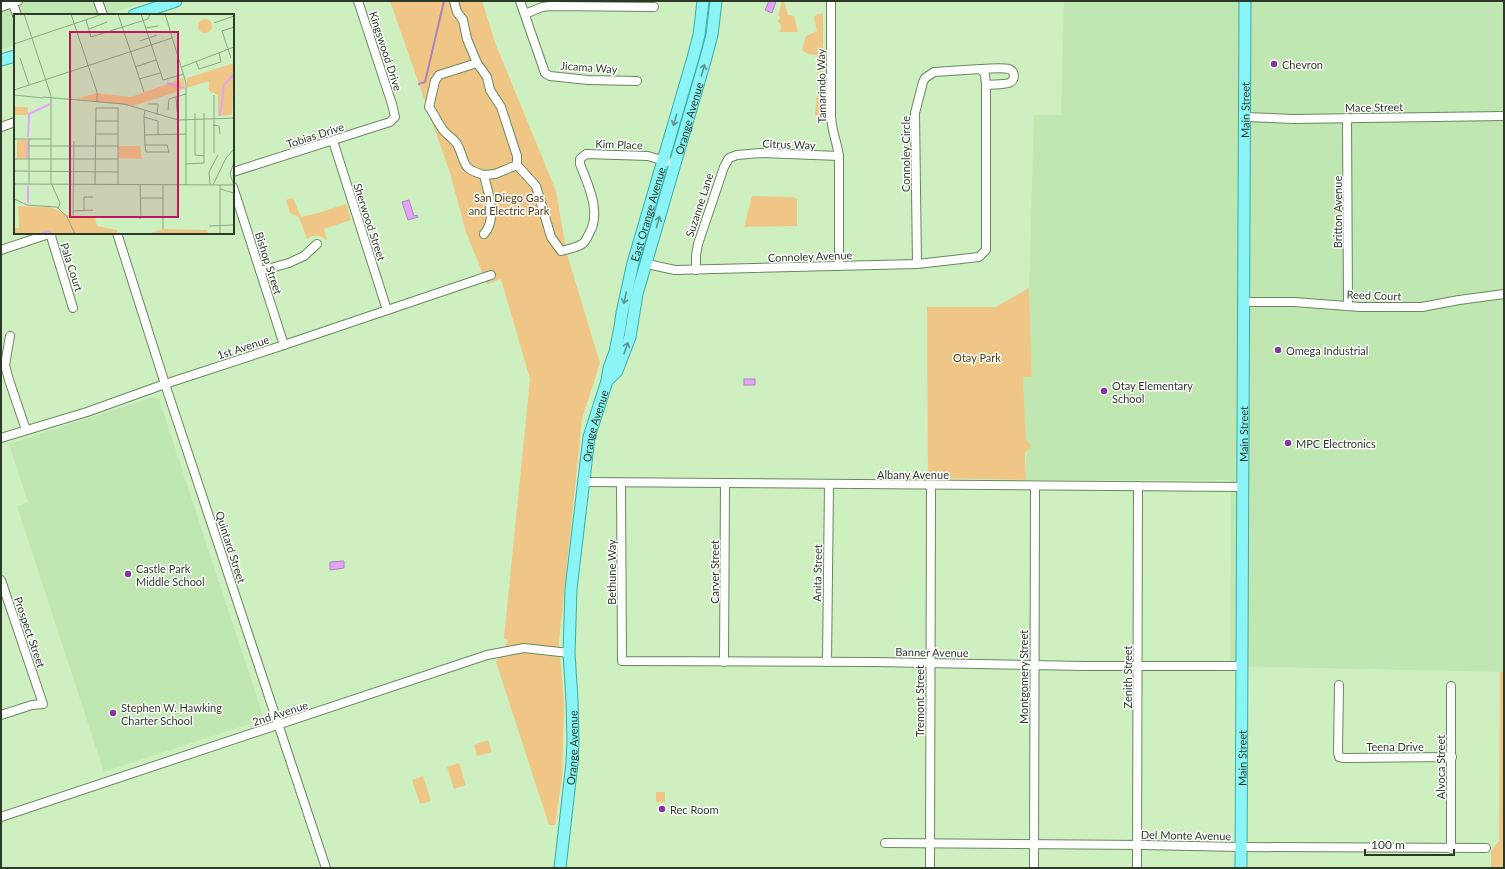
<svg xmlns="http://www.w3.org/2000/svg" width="1505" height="869" viewBox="0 0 1505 869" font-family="Lato,sans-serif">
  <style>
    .built { fill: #c0e6b1 }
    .green { fill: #f0c686 }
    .water { fill: #e2a4f7; stroke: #ab84b9 }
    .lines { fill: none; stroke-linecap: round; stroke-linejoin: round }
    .stream { stroke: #ab84b9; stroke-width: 2 }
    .minor-casing { stroke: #69885e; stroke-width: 10 }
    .major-casing { stroke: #38aeaa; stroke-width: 13 }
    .minor { stroke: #fff; stroke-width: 8 }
    .major { stroke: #8bf4f7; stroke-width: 11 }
    .oneway { stroke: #5c968f }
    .poi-dot { fill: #8733a1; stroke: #fff; stroke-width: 1.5 }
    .labels { text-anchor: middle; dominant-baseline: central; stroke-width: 3; stroke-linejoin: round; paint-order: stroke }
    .street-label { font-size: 11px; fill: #2c3927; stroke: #fff }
    .poi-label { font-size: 11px; fill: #2c3927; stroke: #fff; text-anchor: start }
    .park-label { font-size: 11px; fill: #513a11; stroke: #fff }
    .inset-river { fill: none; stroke: #e2a4f7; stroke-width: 2 }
    .inset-road { fill: none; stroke: #8da783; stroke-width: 1 }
    .view { fill: #c2185b; fill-opacity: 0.15; stroke: #c2185b; stroke-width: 2 }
    .inset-edge { fill: none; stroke: #2c3927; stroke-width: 2 }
  </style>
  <rect width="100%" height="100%" fill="#cef0c1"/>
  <g class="built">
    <polygon points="1,1 148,1 106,15 15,15 15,45 1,50"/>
    <polygon points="1064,1 1504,1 1504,672 1230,666 1231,480 1026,480 1026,440 1023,376 1032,376 1029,288 1034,115 1061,115"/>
    <polygon points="153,397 159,399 264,719 104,772 17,506 28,502 9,444"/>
  </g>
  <g class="green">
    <polygon points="390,1 482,1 496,45 556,191 567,254 600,363 582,419 559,642 564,702 562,779 555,825 549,825 496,662 508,640 504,638 530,379 501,279 487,284 466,232 450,173"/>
    <polygon points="782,1 784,1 788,15 794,16 798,32 780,32 781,26 778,21 780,18 778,15"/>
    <polygon points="818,14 823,14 823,72 817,73 817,55 808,54 802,50 806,36 817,31 814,17"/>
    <polygon points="817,96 824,96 824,115 815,115"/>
    <polygon points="752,196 793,197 797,199 797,226 744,227"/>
    <path d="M293,198L301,217L318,213L346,204L351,220L324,229L327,241C322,235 314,234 307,239L299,217L290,213L286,200Z"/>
    <polygon points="1029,288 1032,377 1023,377 1026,440 1032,446 1025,453 1026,480 928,478 927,307 996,307"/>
    <polygon points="1500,672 1504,672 1504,868 1491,868 1491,851 1499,841"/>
    <polygon points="488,740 492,752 477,756 474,745"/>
    <polygon points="459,763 466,785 454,789 447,767"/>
    <polygon points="423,776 431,801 420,804 412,780"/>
    <rect x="656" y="792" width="9" height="10"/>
  </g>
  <g class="water">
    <polygon points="769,1 776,1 772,13 765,10"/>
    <polygon points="409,200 414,216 417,215 418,217 408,220 402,202"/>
    <rect x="744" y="379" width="11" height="6"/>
    <polygon points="344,561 344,568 330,570 330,562"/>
  </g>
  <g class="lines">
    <polyline class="stream" points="419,84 425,82 444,1"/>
    <g class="minor-casing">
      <g id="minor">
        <polyline points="12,1 17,15"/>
        <polyline points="98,1 103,15"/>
        <path d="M454,1L457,12L463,20L467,39L477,63L439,75L435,81L429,107C435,115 438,124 444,131C448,136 454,139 457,144C467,162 459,168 484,175C488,193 498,219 484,234"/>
        <polyline points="520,1 545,73 550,76 588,80 637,81"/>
        <path d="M831,1V117C832,131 837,143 839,156V266"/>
        <polyline points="1,7 18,1"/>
        <polyline points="525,14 542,7 550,6 654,7"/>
        <polyline points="477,63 487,77 490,90 501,107 517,156 517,165 495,174 484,175"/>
        <path d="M980,69C989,69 1001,67 1009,69C1016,71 1015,81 1009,83C1002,85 993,84 986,85"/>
        <polyline points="1245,117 1294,119 1504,116"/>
        <polyline points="1347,118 1348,306"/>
        <polyline points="1,127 15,122"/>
        <polyline points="333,141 387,310"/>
        <path d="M517,165L536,186L551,237L561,251C568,249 576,248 582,244C586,242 587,237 589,234C602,212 588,185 580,164V159L586,154L648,156L675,164"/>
        <polyline points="233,172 390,122 395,117 392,104 358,1"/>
        <polyline points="233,187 284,345"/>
        <polyline points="50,233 73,308"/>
        <polyline points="117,233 165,384 326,868"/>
        <polyline points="1,250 52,233"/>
        <polyline points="647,264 675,270 917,264 979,257 986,250 986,85 985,74 980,69 934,72 925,78 923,82 915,113 917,264"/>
        <polyline points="696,270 696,255 698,244 724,167 729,158 737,155 760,153 839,156"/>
        <polyline points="260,271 289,263 304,256 317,244"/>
        <polyline points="1243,302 1294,302 1360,307 1422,307 1459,300 1504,294"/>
        <polyline points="10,336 5,365 9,380 26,430"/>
        <polyline points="1,438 87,412 165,384 284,345 491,275"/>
        <polyline points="583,482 1243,487"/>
        <polyline points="621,483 622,661 874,662 1085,666 1242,666"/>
        <polyline points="1,580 43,704 32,705 1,715"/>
        <polyline points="724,662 725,483"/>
        <polyline points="827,662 829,484"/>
        <polyline points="1339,685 1338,752 1339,757 1344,758 1452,757"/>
        <polyline points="1451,686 1451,849"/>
        <polyline points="1,817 487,655 524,648 569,653"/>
        <polyline points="885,843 1143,845 1241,847 1486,848"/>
        <polyline points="930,868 931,485"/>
        <polyline points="1034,868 1035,486"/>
        <polyline points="1137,868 1138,486"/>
      </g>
    </g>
    <g class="major-casing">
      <g id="major">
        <polyline points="134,15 176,1"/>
        <polyline points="1,60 15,56"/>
        <path id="s1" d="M607,381L609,368L615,352L620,327L622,313L633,263L693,58L699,35L703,1"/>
        <path id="s2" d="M560,868L572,763L573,741L572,700L569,653L571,589L589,437L607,381L617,371L630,337L637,294L705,61L712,35L716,1"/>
        <path id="s3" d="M1241,868L1245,1"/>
      </g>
    </g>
    <use href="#minor" class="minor"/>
    <use href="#major" class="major"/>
  </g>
  <defs><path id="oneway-shaft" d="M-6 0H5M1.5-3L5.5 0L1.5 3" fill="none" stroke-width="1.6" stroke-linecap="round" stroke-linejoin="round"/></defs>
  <g class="oneway">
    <use href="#oneway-shaft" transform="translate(703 70) rotate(-74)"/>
    <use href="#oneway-shaft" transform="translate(675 120) rotate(106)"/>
    <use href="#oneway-shaft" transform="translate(658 222) rotate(-74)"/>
    <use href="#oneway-shaft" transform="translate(625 298) rotate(103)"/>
    <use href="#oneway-shaft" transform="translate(626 348) rotate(-71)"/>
  </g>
  <g class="poi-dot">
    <circle cx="1274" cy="64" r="4"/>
    <circle cx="1278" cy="350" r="4"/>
    <circle cx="1104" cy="391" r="4"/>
    <circle cx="1288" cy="443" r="4"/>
    <circle cx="128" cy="574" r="4"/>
    <circle cx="113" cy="713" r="4"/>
    <circle cx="662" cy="809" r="4"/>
  </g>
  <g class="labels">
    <g class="street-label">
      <text transform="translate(386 51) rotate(72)">Kingswood Drive</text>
      <text transform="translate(589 67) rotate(4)">Jicama Way</text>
      <text transform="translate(821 86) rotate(-91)">Tamarindo Way</text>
      <text transform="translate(1374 107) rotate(-1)">Mace Street</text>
      <text stroke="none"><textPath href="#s3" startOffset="758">Main Street</textPath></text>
      <text stroke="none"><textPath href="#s2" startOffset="769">Orange Avenue</textPath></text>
      <text transform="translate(315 135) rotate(-18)">Tobias Drive</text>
      <text transform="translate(619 144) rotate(2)">Kim Place</text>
      <text transform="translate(789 144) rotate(2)">Citrus Way</text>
      <text transform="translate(905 154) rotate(-90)">Connoley Circle</text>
      <text transform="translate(699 205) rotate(-72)">Suzanne Lane</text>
      <text transform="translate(1337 212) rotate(-90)">Britton Avenue</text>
      <text stroke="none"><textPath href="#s1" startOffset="172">East Orange Avenue</textPath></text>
      <text transform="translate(370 222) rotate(72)">Sherwood Street</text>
      <text transform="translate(810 256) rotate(-2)">Connoley Avenue</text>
      <text transform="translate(269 263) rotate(72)">Bishop Street</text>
      <text transform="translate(72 267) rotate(72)">Pala Court</text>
      <text transform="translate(1374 295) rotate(2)">Reed Court</text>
      <text transform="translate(243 347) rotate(-18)">1st Avenue</text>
      <text stroke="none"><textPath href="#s2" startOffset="445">Orange Avenue</textPath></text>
      <text stroke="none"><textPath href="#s3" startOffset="434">Main Street</textPath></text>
      <text x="913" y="474">Albany Avenue</text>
      <text transform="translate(231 547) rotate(72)">Quintard Street</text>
      <text transform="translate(611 572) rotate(-90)">Bethune Way</text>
      <text transform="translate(714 572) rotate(-90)">Carver Street</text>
      <text transform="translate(817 573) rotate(-89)">Anita Street</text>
      <text transform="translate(30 632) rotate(71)">Prospect Street</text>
      <text transform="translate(932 652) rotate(1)">Banner Avenue</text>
      <text transform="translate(1023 677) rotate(-90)">Montgomery Street</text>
      <text transform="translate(1127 677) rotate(-90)">Zenith Street</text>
      <text transform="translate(919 701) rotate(-90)">Tremont Street</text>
      <text transform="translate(280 713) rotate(-18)">2nd Avenue</text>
      <text x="1395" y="746">Teena Drive</text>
      <text stroke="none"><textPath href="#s2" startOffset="121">Orange Avenue</textPath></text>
      <text stroke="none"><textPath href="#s3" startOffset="110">Main Street</textPath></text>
      <text transform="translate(1440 767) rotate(-90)">Alvoca Street</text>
      <text transform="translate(1186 835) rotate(1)">Del Monte Avenue</text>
    </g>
    <g class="poi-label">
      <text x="1282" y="64">Chevron</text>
      <text x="1286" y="350">Omega Industrial</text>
      <text x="1112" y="385">Otay Elementary<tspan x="1112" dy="13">School</tspan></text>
      <text x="1296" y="443">MPC Electronics</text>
      <text x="136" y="568">Castle Park<tspan x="136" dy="13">Middle School</tspan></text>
      <text x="121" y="707">Stephen W. Hawking<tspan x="121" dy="13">Charter School</tspan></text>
      <text x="670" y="809">Rec Room</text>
    </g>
    <g class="park-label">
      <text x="509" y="197">San Diego Gas<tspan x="509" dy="13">and Electric Park</tspan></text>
      <text x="977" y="357">Otay Park</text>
    </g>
  </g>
  <g transform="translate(14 14)">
    <rect width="220" height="220" fill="#cef0c1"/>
    <path d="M184 12a7 7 0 1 1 14 0a7 7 0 1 1-14 0ZM220,49L218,101L204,102V81L195,77V67L173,74V64ZM170,64L171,75L119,92L62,85L82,79L117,83ZM0,93H14V101H0ZM3,126H13V144H3ZM105,132H126L128,145L104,144ZM4,192L36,193L54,201L81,203L83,212L103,216V220H0V214H5ZM149,215L193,216L194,220H133Z" fill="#f0c686"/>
    <path class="inset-river" d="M153,69L170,74M206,102L210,71L220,60M14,123L15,100L36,90M13,144L14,127M14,189V172M27,220L33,217L39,220M63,220H77"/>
    <path class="inset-road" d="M10,0L37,82V128M57,0L83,78V88M104,0L130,78M127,0L149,66L170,60M151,0L172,69V171M72,6L77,23L134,5L136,0M200,9L220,2M132,14L144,12M75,15L93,8M126,27L143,21M0,30L89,0M6,44L15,71M217,44L208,17L220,13M182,47L185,55L207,48L205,39M121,53L142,46M168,53L220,33M125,65L146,59M0,76L158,24M0,81L29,84M200,81V139M162,82L163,98M29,83L110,90L164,106L220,104M134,90H144L143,101M154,96L155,85L172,80M131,97L130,101L131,131L132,138H155L153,131H131M181,99V141L190,142M130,103L144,107V121M82,107H104M199,111L205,112L206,120M82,120H104M131,121L172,120M0,125H37M15,125V170M37,128V169L46,189L44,195M15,132H104M0,145H104M172,150L190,149V99M0,157L104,158M0,170L220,171M81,171L82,94H104M104,171V93M149,171V215M196,171L195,158L204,141M199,171L212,144L220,135M220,171L216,160L220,148M206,175L220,179M126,184H149M0,185L13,191L43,193L53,203L61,220M59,197L79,196M70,197V183H79M59,201L60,127M125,204H127L126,171M195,212L220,211M206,220V171"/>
    <path class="view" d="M56,18H164V203H56Z"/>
    <rect width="220" height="220" class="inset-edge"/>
  </g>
  <rect width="1505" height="869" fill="none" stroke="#2c3927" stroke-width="4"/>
  <path d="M1365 849v6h89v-6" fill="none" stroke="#2c3927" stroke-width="2"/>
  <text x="1371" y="849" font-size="12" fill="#2c3927" stroke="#ffffff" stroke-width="3" paint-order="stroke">100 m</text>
</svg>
